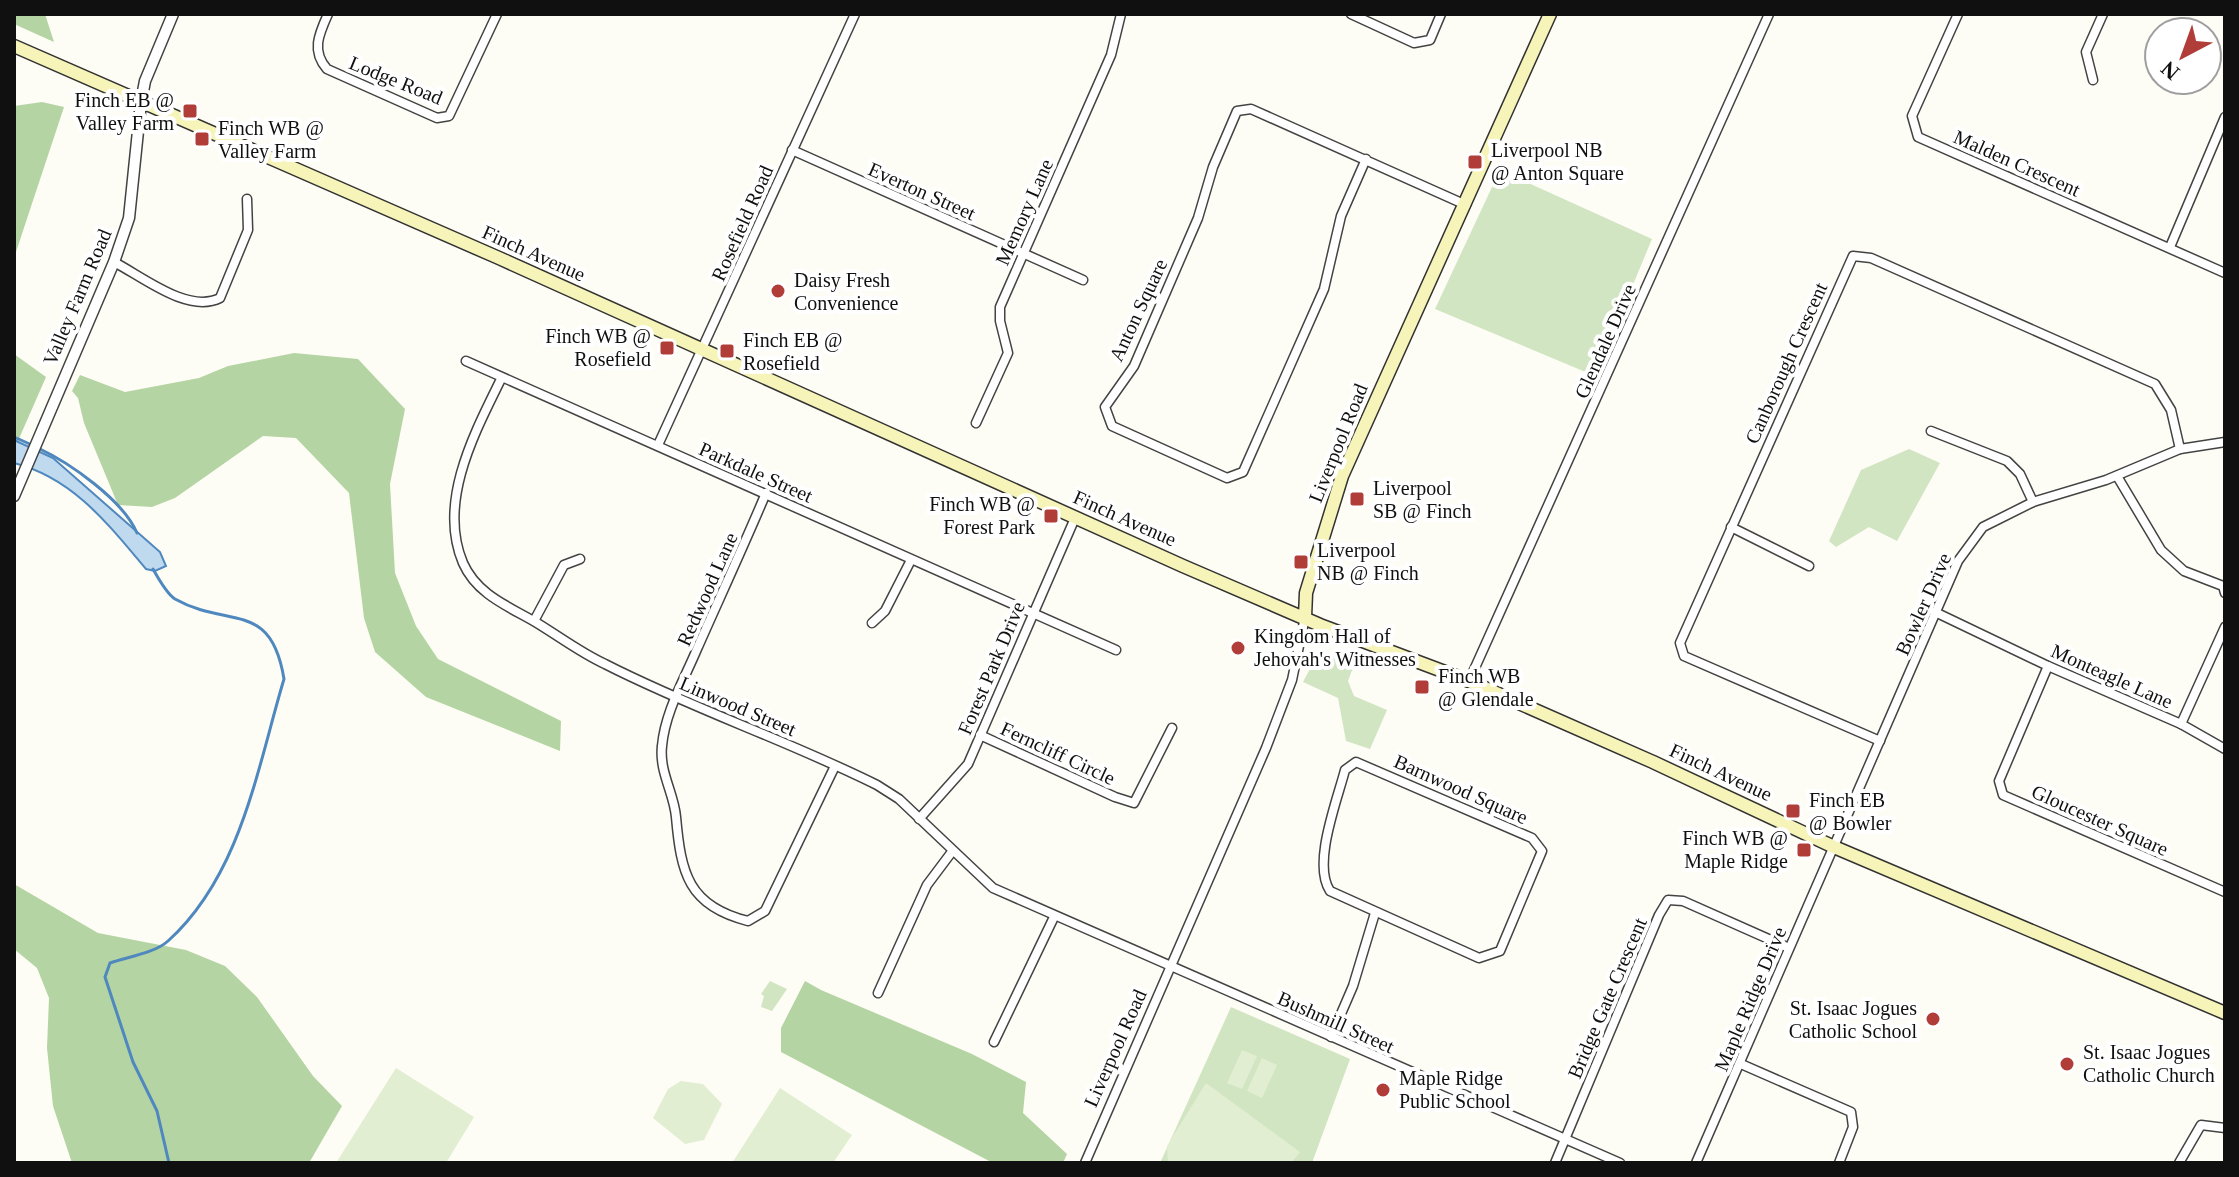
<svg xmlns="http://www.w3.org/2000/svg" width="2239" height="1177" viewBox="0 0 2239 1177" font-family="Georgia,serif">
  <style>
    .green { fill: #d1e5c2 }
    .forest { fill: #b5d4a3 }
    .pitch { fill: #e2eed2 }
    .water { fill: #bfd9ef; stroke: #4f88be; stroke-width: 2 }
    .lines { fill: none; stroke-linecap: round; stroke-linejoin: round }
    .stream { stroke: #4f88be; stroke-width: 3 }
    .minor-casing { stroke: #434343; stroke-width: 11 }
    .tertiary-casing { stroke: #434343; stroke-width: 13 }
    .secondary-casing { stroke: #323232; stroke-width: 15 }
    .minor { stroke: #fff; stroke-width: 8 }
    .tertiary { stroke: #fff; stroke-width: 10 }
    .secondary { stroke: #f6f4b8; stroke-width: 12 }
    .poi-dot { fill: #b03d38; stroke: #fff; stroke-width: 3 }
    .labels { text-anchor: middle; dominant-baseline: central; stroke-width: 8; stroke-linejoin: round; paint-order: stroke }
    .street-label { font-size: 20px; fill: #101010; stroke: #fff }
    .poi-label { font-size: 20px; fill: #101010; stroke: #fff; text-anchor: start }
  </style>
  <rect width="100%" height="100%" fill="#fefdf5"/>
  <g class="green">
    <polygon points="1500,170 1652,239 1595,376 1435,309"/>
    <polygon points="1909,449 1940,463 1897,541 1869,527 1836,547 1829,541 1861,470"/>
    <polygon points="1320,650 1354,665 1348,681 1354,696 1387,710 1370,749 1346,741 1338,698 1303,682"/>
    <polygon points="770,981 787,989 772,1011 761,1007 764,996 761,994"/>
    <polygon points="1231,1007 1350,1059 1312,1163 1160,1163"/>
  </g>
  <g class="forest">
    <polygon points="14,14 45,14 54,42 14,24"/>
    <polygon points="42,102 64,107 14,258 14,106"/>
    <polygon points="294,353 358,359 405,409 390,484 395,573 416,626 438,659 561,721 560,751 426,697 375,652 364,618 349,493 296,438 263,436 175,498 152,507 118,505 84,423 78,398 72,391 80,375 125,392 199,378 228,366"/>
    <polygon points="14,354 46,377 14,450"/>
    <polygon points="14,884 98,933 186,950 225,966 257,997 313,1076 342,1106 309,1163 72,1163 53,1106 47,1048 49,998 37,968 14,949"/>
    <polygon points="805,981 821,990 972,1054 1026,1082 1023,1113 1067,1154 1063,1163 993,1163 781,1052 781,1028"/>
  </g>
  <g class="pitch">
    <polygon points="1242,1050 1257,1056 1242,1089 1227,1083"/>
    <polygon points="1262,1058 1277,1065 1262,1098 1247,1091"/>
    <polygon points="396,1068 474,1117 446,1163 336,1163"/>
    <polygon points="681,1081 703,1084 722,1104 704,1140 685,1144 653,1118 668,1089"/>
    <polygon points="1206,1083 1300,1152 1291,1163 1168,1163 1167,1146"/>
    <polygon points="780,1088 852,1135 833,1163 732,1163"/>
  </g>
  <path class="water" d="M14,440L53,458L160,552L166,566L155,571L146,569C108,524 73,478 14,463Z"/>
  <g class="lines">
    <g class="stream">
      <polyline points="14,437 32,445"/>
      <path d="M38,448C70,463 123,500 137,533"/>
      <path d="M153,569C158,578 167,594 175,599C228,629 271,599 284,679C257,769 241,875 168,941C155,953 127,957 110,963L105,977L133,1062L157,1111L169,1163"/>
    </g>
    <g class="minor-casing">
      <g id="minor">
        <path d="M328,14C319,34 311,51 327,69L437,118L449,116L497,14"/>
        <polyline points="1351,14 1414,43 1430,40 1441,14"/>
        <polyline points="1958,14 1912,116 1918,137 2225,273"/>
        <polyline points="2093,80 2086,52 2103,14"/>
        <polyline points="792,150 1083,280"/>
        <polyline points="1366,159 1341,216 1324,289 1243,472 1227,478 1112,426 1105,407 1134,366 1198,218 1213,167 1237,111 1251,109 1466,205"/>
        <polyline points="2170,247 2225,117"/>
        <path d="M114,262C143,277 188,314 220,298L248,230L247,199"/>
        <polyline points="466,361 1116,650"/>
        <path d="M501,379C475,432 437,502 463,563C477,595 510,607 537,623C560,637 581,653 605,664C693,709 789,741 877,785L899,799L993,888L1620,1163"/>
        <polyline points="976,423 1008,353 1000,321 1000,307 1111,55 1121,14"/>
        <polyline points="1931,431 2007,461 2020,474 2033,502"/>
        <polyline points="658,445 855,14"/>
        <polyline points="2117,476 2161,550 2184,571 2223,586 2225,593"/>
        <path d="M766,493C744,545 720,597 697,649C684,680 665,712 662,746C659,772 674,793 676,817C681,873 688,906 748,921L765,911L835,766"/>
        <polyline points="1731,527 1809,566"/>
        <polyline points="1935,612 2048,666 2181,724 2225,749"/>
        <polyline points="534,621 564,565 580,559"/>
        <polyline points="872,623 885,611 911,560"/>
        <polyline points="2048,666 1999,781 2003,795 2225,892"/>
        <polyline points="1469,681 1769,14"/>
        <polyline points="2181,724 2225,627"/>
        <polyline points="980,735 1115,797 1134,803 1172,728"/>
        <polyline points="1880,741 1684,656 1680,643 1853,256 1871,258 2155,384 2171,410 2180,449"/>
        <path d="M1356,762L1532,838L1542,851L1500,951L1479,958L1330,891C1312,864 1337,801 1345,770Z"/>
        <polyline points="919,819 968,764 1075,518"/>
        <polyline points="878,993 927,885 951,853"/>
        <polyline points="1331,1037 1353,986 1375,913"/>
        <polyline points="994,1042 1054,917"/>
        <polyline points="1741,1064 1851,1112 1853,1127 1839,1163"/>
        <polyline points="1085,1163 1266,748 1292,680 1305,617"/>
        <polyline points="1555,1163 1659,915 1668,900 1683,901 1789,948"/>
        <polyline points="1696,1163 1958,561 1983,527 2033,502 2106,480 2180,449 2225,442"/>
        <polyline points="2179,1163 2201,1125 2225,1128"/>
      </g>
    </g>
    <g class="tertiary-casing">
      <polyline id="tertiary" points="14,496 114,262 129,218 141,102 145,81 173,14"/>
    </g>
    <g class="secondary-casing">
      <g id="secondary">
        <polyline points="14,46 499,258 1183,566 1320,625 1469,681 1653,762 1834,847 2225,1013"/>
        <polyline points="1305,617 1306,593 1342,476 1550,14"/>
      </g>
    </g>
    <use href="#minor" class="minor"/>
    <use href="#tertiary" class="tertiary"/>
    <use href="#secondary" class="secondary"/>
  </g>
  <g class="poi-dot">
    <rect x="182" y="103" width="16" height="16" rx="4"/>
    <rect x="194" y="131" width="16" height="16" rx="4"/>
    <rect x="1467" y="154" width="16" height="16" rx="4"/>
    <circle cx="778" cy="291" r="8"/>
    <rect x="659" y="340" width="16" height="16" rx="4"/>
    <rect x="719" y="343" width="16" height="16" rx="4"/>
    <rect x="1349" y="491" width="16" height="16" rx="4"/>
    <rect x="1043" y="508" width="16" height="16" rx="4"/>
    <rect x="1293" y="554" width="16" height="16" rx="4"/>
    <circle cx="1238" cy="648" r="8"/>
    <rect x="1414" y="679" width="16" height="16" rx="4"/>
    <rect x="1785" y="803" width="16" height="16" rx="4"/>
    <rect x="1796" y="842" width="16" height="16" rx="4"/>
    <circle cx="1933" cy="1019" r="8"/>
    <circle cx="2067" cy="1064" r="8"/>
    <circle cx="1383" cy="1090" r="8"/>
  </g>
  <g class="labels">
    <g class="street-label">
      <text transform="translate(396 80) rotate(22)">Lodge Road</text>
      <text transform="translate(2017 163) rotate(24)">Malden Crescent</text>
      <text transform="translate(922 191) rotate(24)">Everton Street</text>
      <text transform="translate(1024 212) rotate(-66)">Memory Lane</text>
      <text transform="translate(742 223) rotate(-66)">Rosefield Road</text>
      <text transform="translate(534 253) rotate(24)">Finch Avenue</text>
      <text transform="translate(77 297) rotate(-67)">Valley Farm Road</text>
      <text transform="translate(1138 310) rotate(-65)">Anton Square</text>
      <text transform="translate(1605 341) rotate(-66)">Glendale Drive</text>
      <text transform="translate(1786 363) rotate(-66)">Canborough Crescent</text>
      <text transform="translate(1338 443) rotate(-68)">Liverpool Road</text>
      <text transform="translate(756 472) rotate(24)">Parkdale Street</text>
      <text transform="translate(1125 518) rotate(24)">Finch Avenue</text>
      <text transform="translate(707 589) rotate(-66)">Redwood Lane</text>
      <text transform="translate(1923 604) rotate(-66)">Bowler Drive</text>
      <text transform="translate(991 668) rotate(-67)">Forest Park Drive</text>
      <text transform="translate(2112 676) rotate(24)">Monteagle Lane</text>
      <text transform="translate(738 706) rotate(23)">Linwood Street</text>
      <text transform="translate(1058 753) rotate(25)">Ferncliff Circle</text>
      <text transform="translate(1721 772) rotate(25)">Finch Avenue</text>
      <text transform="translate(1461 789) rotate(24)">Barnwood Square</text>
      <text transform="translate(2100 820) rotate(24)">Gloucester Square</text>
      <text transform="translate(1607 998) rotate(-67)">Bridge Gate Crescent</text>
      <text transform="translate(1750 999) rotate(-67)">Maple Ridge Drive</text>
      <text transform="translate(1336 1022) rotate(24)">Bushmill Street</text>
      <text transform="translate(1115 1048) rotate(-66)">Liverpool Road</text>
    </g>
    <g class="poi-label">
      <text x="174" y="100" text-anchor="end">Finch EB @<tspan x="174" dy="23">Valley Farm</tspan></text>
      <text x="218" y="128">Finch WB @<tspan x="218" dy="23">Valley Farm</tspan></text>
      <text x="1491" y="150">Liverpool NB<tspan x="1491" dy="23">@ Anton Square</tspan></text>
      <text x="794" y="280">Daisy Fresh<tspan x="794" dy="23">Convenience</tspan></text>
      <text x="651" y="336" text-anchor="end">Finch WB @<tspan x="651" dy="23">Rosefield</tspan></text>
      <text x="743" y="340">Finch EB @<tspan x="743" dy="23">Rosefield</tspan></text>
      <text x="1373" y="488">Liverpool<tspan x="1373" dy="23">SB @ Finch</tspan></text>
      <text x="1035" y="504" text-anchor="end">Finch WB @<tspan x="1035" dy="23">Forest Park</tspan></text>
      <text x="1317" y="550">Liverpool<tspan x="1317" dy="23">NB @ Finch</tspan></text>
      <text x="1254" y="636">Kingdom Hall of<tspan x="1254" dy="23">Jehovah's Witnesses</tspan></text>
      <text x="1438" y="676">Finch WB<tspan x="1438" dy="23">@ Glendale</tspan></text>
      <text x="1809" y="800">Finch EB<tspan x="1809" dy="23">@ Bowler</tspan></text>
      <text x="1788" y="838" text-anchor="end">Finch WB @<tspan x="1788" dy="23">Maple Ridge</tspan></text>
      <text x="1917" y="1008" text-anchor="end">St. Isaac Jogues<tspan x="1917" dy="23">Catholic School</tspan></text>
      <text x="2083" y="1052">St. Isaac Jogues<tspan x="2083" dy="23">Catholic Church</tspan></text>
      <text x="1399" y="1078">Maple Ridge<tspan x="1399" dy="23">Public School</tspan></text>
    </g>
  </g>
  <rect width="2239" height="1177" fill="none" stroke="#101010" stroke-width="32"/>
  <g transform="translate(2183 56) rotate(221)"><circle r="38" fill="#ffffff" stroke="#9f9f9f" stroke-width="2"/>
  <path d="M0-6L14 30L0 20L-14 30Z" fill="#b03d38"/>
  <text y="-12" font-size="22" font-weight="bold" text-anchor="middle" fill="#101010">N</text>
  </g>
</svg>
